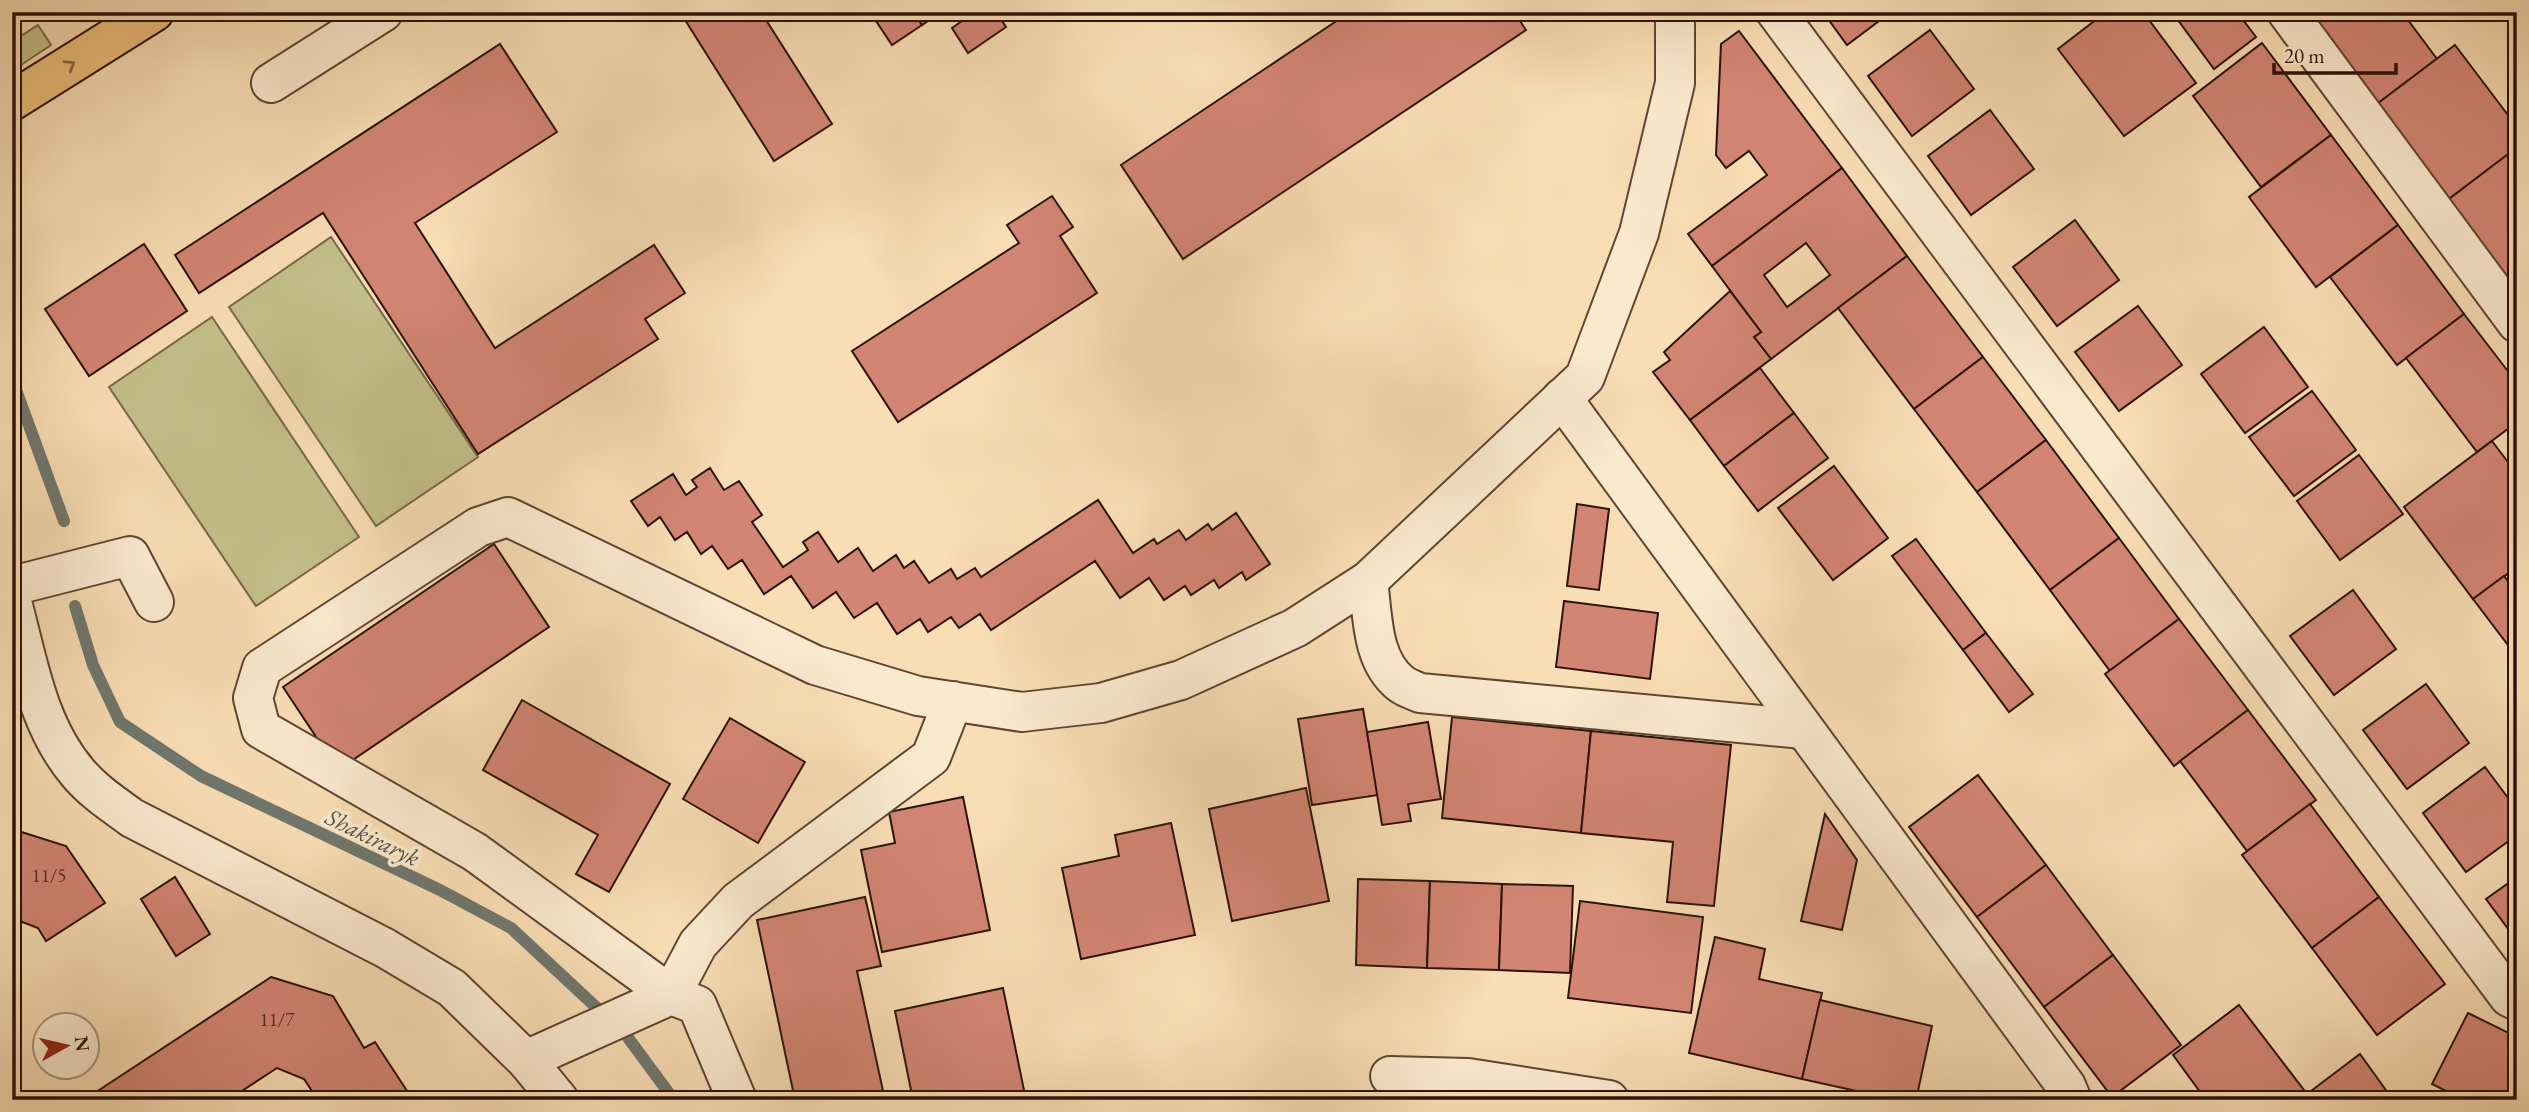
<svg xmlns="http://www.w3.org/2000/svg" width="2529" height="1112" viewBox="0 0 2529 1112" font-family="'EB Garamond',serif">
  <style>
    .green { fill: #c3bf8a; stroke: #786849; stroke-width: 2 }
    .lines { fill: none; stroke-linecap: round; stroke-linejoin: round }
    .stream { stroke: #70776d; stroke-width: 12 }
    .building { fill: #d28573; stroke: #2c1208; stroke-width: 2; fill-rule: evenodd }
    .minor-casing { stroke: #5f4533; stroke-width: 42 }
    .major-casing { stroke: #2c1208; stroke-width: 42 }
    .minor { stroke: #fbe9ce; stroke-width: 38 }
    .major { stroke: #ecbe7a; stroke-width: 38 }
    .oneway { stroke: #8c6841 }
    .labels { text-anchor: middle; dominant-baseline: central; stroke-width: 7; stroke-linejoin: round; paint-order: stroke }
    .number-label { font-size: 19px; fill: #562f23 }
    .water-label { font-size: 24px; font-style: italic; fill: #544d43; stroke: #fbe9ce }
  </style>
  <rect width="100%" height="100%" fill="#f9ddb4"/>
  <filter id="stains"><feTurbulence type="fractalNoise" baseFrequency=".00286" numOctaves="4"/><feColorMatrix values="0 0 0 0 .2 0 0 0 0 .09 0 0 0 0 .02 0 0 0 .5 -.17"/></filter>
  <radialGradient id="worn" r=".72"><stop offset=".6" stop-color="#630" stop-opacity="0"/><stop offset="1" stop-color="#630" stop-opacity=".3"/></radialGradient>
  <g class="green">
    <polygon points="38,25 51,45 12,71 12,42"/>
    <polygon points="331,237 478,457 376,526 229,307"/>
    <polygon points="212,317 359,537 256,606 109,387"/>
  </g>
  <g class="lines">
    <g class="stream">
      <polyline points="12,379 64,521"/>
      <polyline points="75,606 93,665 120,722 201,776 440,890 511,928 626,1035 674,1100"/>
    </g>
  </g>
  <g class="building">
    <polygon points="680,12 761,12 832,124 774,161"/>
    <polygon points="870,12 914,12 922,25 892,45"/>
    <polygon points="914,12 941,12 922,25"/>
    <polygon points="975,12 996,12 1006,27 968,53 952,28"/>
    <polygon points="1350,12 1514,12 1526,30 1183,259 1121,165"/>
    <polygon points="1823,12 1891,12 1847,45"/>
    <polygon points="2106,12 2143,12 2196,83 2124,136 2058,49"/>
    <polygon points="2172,12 2237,12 2256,37 2214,69"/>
    <polygon points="2309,12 2402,12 2437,59 2377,104"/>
    <polygon points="1930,30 1974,89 1912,136 1868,76"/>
    <polygon points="1739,31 1842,168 1712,266 1688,234 1767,175 1749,151 1726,168 1716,155 1721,44"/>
    <polygon points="2262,43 2331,135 2261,187 2193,96"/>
    <polygon points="500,44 557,132 415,223 495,348 654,245 685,293 645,319 658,339 478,454 323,213 199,293 175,255"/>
    <polygon points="2455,45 2517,127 2517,148 2449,199 2377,104"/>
    <polygon points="1990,110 2034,169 1971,215 1928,156"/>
    <polygon points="2331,135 2398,225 2316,287 2249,197"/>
    <polygon points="2516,148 2517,286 2515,287 2449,199"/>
    <path d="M1842,168L1907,256L1771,359L1754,337L1761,332L1712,266ZM1806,243L1830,275L1787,307L1764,275Z"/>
    <polygon points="1052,196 1073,227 1060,236 1097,293 898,422 852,351 1019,243 1007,225"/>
    <polygon points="2075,220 2119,280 2057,326 2013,267"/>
    <polygon points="2398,225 2464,314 2397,365 2330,277"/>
    <polygon points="144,244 187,311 89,376 45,309"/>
    <polygon points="1907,256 1983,357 1914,409 1838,308"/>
    <polygon points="1730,291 1761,332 1754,337 1771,359 1690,420 1653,372 1670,360 1664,352"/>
    <polygon points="2138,306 2182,365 2119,411 2075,352"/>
    <polygon points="2464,314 2517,383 2517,422 2477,452 2406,358"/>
    <polygon points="2264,327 2308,387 2245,433 2201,374"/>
    <polygon points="1983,357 2046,440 1977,492 1914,409"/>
    <polygon points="1760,368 1794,413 1724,466 1690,420"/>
    <polygon points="2312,391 2356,450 2294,496 2249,437"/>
    <polygon points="1794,413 1828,458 1758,511 1724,466"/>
    <polygon points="2046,440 2119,538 2050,590 1977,492"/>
    <polygon points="2492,441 2517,474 2517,567 2473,599 2404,507"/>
    <polygon points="2359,455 2403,514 2340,560 2297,501"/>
    <polygon points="1834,466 1888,538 1833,580 1778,508"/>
    <polygon points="710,468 724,490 739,481 762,515 752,522 783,567 808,550 803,542 818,532 838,562 858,548 873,571 896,555 904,568 914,561 929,583 951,569 957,579 975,568 981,577 1098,500 1133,553 1154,539 1157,544 1179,530 1186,540 1208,524 1212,530 1236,513 1270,564 1246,580 1242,572 1219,588 1214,580 1191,595 1185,586 1164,600 1149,578 1120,598 1095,561 991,630 980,614 959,628 951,617 928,632 920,619 897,634 877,603 854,618 836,592 813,608 791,576 764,594 742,560 728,569 712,546 701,554 687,532 675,540 660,517 648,526 631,501 673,474 686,495 697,487 692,480"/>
    <polygon points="1577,504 1609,509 1599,590 1567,586"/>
    <polygon points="2119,538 2179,619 2110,671 2050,590"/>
    <polygon points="1916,539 1986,633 1963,650 1892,556"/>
    <polygon points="494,544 549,627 338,770 283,687"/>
    <polygon points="2504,576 2517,593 2517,657 2473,599"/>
    <polygon points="2353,590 2396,649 2334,695 2290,636"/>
    <polygon points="1564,601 1658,613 1650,679 1556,667"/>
    <polygon points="2179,619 2248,710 2174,766 2105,674"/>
    <polygon points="1986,633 2033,694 2009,712 1963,650"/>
    <polygon points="2426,684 2469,743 2407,789 2363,730"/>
    <polygon points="522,700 670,784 609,892 576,874 598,835 483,770"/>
    <polygon points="1363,709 1378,795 1312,805 1298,719"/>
    <polygon points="2248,710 2316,800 2247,851 2180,761"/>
    <polygon points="1452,717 1591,731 1581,833 1442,818"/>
    <polygon points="730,718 805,762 758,843 683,799"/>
    <polygon points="1428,722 1441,799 1408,804 1411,821 1382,825 1367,732"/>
    <polygon points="1591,731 1731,745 1714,906 1667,902 1673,842 1581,833"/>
    <polygon points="2485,767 2517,810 2517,835 2466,872 2423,813"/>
    <polygon points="1978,775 2046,865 1977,917 1909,827"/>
    <polygon points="1306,788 1329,901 1232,921 1209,809"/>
    <polygon points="963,797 990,930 882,952 861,850 895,843 889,812"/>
    <polygon points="2310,804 2379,897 2312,948 2242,855"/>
    <polygon points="1825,814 1857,860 1842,930 1801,921"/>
    <polygon points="1171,823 1195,935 1081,959 1062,868 1119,856 1115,835"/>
    <polygon points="12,829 66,846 105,903 46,941 38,928 12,918"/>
    <polygon points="2046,865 2113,955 2044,1007 1977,917"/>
    <polygon points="175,877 210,934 176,956 141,899"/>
    <polygon points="2517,877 2517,941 2486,899"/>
    <polygon points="1358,879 1430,881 1427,968 1356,965"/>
    <polygon points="1430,881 1502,884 1499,970 1427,968"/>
    <polygon points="1502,884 1573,886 1570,973 1499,970"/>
    <polygon points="865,897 881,966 857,971 885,1100 795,1100 757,920"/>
    <polygon points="2379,897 2445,984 2377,1035 2312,948"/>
    <polygon points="1580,901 1703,917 1691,1013 1568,998"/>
    <polygon points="1715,937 1765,949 1759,979 1822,993 1802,1079 1689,1053"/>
    <polygon points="2113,955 2181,1045 2112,1097 2044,1007"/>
    <polygon points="271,977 333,996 364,1048 375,1042 413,1100 318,1100 304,1079 277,1068 228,1100 84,1100"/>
    <polygon points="1003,988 1026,1100 913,1100 895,1011"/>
    <polygon points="1820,1000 1932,1026 1916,1100 1897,1100 1802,1079"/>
    <polygon points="2239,1005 2307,1094 2299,1100 2206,1100 2173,1055"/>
    <polygon points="2468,1013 2517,1037 2517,1100 2464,1100 2432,1084"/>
    <polygon points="2360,1054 2393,1100 2299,1100 2307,1094"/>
  </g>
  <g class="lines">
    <g class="minor-casing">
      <g id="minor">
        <polyline points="1776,12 2509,997 2517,1001"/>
        <polyline points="2287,12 2517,323"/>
        <polyline points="271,83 383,12"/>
        <polyline points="1562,398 2066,1086 2072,1100"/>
        <path d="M1368,581C1373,616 1371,659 1400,683C1406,688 1414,690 1420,693L1803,729"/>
        <polyline points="12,586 130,556 154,602"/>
        <path d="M12,602C28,661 37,725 78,773C93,791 113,804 132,818L385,948L452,988L526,1060L559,1100"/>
        <polyline points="953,701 931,757 738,901 698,944 671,995 475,852 261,729 253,698 262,668 478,527 508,517 815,665 918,696 1022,712 1101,703 1181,680 1295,628 1368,581 1585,377 1639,233 1675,83 1675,12"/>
        <polyline points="526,1060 671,995 697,1005 737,1100"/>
        <polyline points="1390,1076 1468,1078 1609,1100"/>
      </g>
    </g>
    <g class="major-casing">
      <polyline id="major" points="12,101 154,12"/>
    </g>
    <use href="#minor" class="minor"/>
    <use href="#major" class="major"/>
  </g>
  <defs><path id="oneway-chevron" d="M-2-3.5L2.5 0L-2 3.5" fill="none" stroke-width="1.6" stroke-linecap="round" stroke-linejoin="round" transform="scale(1.75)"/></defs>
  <use class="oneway" href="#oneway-chevron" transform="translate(70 65) rotate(-32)"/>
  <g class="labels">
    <g class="number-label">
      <text x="49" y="875">11/5</text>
      <text x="277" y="1019">11/7</text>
    </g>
    <g class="water-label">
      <text transform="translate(373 837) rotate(26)">Shakiraryk</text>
    </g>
  </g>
  <rect width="2529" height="1112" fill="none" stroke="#f9ddb4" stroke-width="42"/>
  <rect x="14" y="14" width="2501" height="1084" fill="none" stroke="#2c1208" stroke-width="3.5"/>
  <rect x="21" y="21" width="2487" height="1070" fill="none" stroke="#2c1208" stroke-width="2"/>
  <g transform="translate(66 1046) rotate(82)"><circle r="33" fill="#fbe9ce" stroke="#a8937f" stroke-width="2"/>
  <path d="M0-5L12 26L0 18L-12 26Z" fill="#8f2418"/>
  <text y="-10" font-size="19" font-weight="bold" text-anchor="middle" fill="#2c1208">N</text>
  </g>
  <path d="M2274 63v10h122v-10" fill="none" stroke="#2c1208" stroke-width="3.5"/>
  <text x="2284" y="63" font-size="21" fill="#2c1208" stroke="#fbe9ce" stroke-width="5" paint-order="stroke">20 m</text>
  <rect width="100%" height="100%" filter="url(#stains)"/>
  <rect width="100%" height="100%" fill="url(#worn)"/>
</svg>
